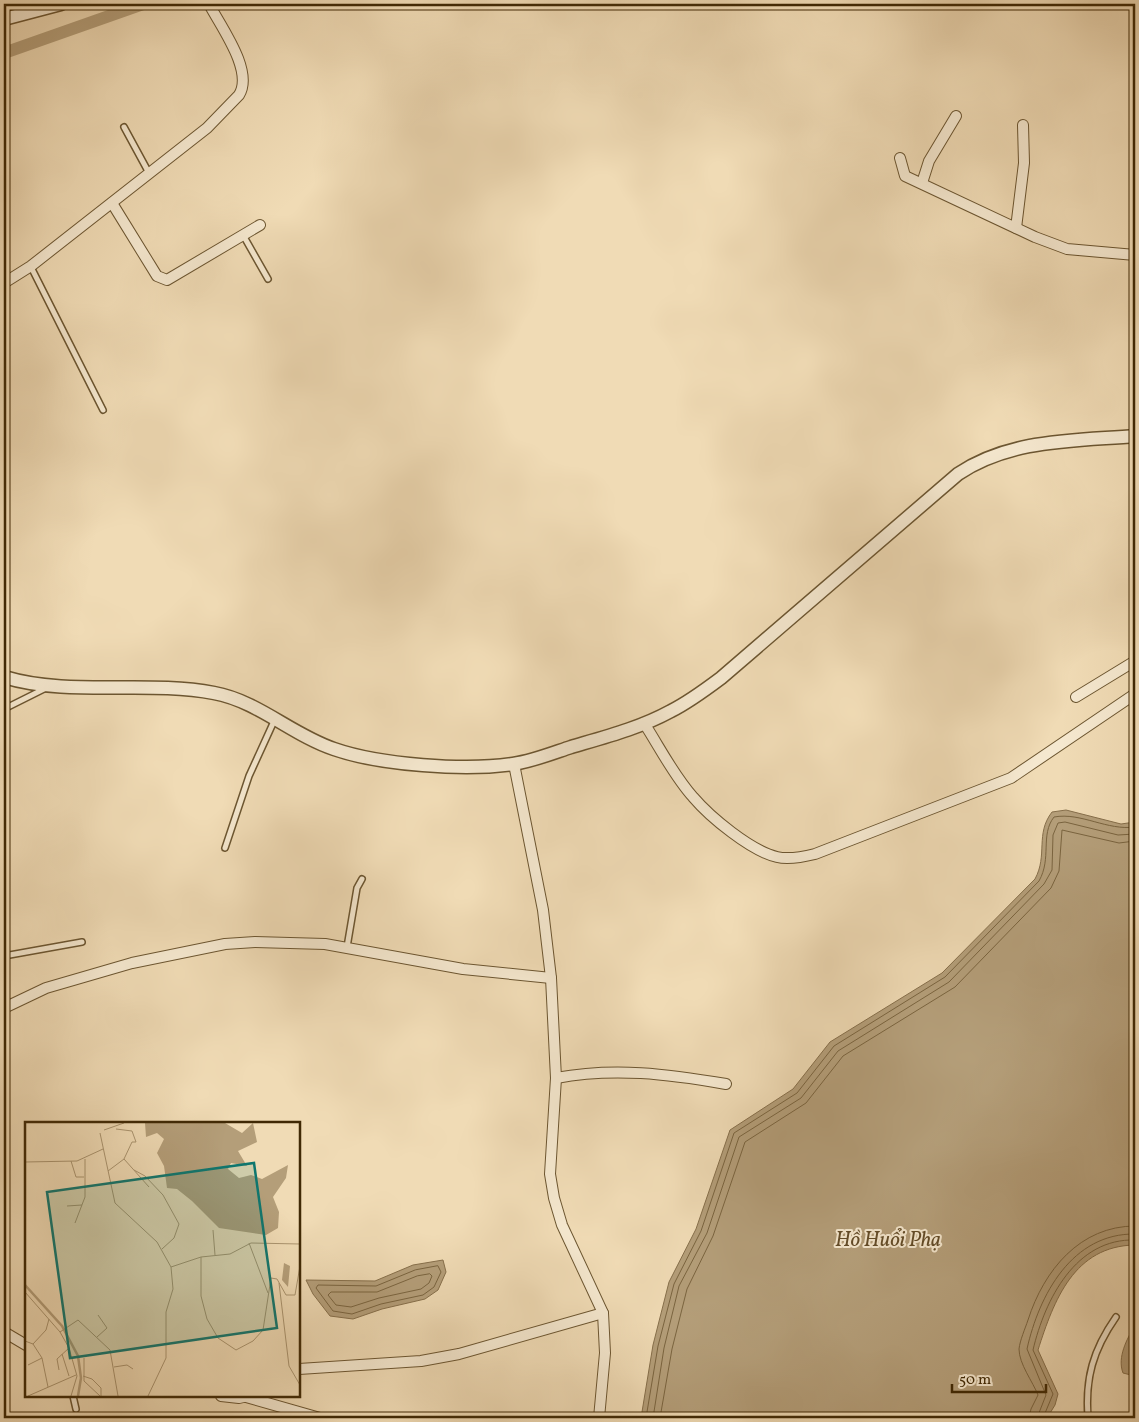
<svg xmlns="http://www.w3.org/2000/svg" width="1139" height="1422" viewBox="0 0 1139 1422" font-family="Vollkorn,serif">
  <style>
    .water { fill: #b49e79; stroke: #866f4b }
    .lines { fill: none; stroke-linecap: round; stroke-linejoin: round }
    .shore { stroke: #7a643f; stroke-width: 1 }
    .canal { stroke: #b49e79; stroke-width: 12 }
    .service-casing { stroke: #6c5631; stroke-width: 8 }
    .minor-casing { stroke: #6c5631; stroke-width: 12 }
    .tertiary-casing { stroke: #6c5631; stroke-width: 15 }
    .service { stroke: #f5e8cf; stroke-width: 5 }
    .minor { stroke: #f5e8cf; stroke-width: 10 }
    .tertiary { stroke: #f5e8cf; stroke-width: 12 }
    .labels { text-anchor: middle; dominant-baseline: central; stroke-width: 4; stroke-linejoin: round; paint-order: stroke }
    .water-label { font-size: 21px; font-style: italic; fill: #634c28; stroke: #f5e8cf }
    .inset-river { fill: none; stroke: #b49e79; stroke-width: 2.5 }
    .inset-road { fill: none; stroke: #aa946f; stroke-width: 1 }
    .view { fill: #0f766e; fill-opacity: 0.15; stroke: #0f766e; stroke-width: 2.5 }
    .inset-edge { fill: none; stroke: #402905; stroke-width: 2.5 }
  </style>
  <rect width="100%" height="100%" fill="#f0dbb5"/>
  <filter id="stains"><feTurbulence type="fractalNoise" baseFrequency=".004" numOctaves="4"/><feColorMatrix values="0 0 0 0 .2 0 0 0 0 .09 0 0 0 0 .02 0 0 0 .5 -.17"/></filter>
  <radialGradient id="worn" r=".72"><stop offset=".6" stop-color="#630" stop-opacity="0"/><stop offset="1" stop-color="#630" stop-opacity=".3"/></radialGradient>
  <g class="water">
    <path d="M1066,810L1121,824L1135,822V1245C1074,1246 1054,1300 1038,1350L1058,1394L1055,1405L1047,1418H641L653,1345L669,1282L696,1229L730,1130L793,1089L830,1042L942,973L1035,879C1048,855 1035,834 1052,812Z"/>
    <polygon points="443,1260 446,1272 438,1290 425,1299 382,1309 353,1319 330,1316 313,1294 306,1280 375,1281 413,1265"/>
    <path d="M1135,1325V1376L1123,1373C1117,1357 1127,1339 1135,1325Z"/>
  </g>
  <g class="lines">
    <g class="shore">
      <polygon points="438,1266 441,1272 434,1287 423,1295 381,1304 352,1314 333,1311 316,1288 318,1285 376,1286 415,1270"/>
      <polygon points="430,1274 432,1276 429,1283 421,1289 379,1298 351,1307 336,1305 328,1295 331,1292 377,1292 417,1276"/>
      <path d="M646,1418L658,1346L674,1284L701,1231L734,1133L797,1093L834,1046L945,977L1039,881C1052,858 1040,835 1054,817C1081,812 1107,831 1135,827"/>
      <polyline points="653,1418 664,1348 679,1286 707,1233 739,1137 801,1098 838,1051 949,982 1044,884 1052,870 1053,835 1058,823 1065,822 1118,835 1135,834"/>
      <polyline points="660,1418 672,1349 687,1289 713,1236 745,1142 806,1103 843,1056 955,987 1051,888 1059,871 1062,830 1119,843 1135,841"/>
      <path d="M1029,1418L1031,1409L1038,1395C1033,1382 1019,1364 1019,1349C1020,1340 1025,1329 1028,1320C1044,1270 1080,1226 1135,1226"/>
      <path d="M1037,1418L1046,1395L1027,1349C1039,1295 1072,1233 1135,1234"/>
      <path d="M1043,1418L1053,1394L1033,1350C1045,1299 1076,1238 1135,1240"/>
    </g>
    <polyline class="canal" points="4,53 143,4"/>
    <g class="service-casing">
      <g id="service">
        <polyline points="124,127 149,173"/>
        <polyline points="243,235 268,279"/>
        <polyline points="31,267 103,410"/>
        <polyline points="4,709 46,688"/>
        <polyline points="225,848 249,776 275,719"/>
        <polyline points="347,947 357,888 362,879"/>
        <polyline points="4,956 82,942"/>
        <polyline points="73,1396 76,1409"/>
        <path d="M1088,1418C1085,1378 1093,1350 1116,1317"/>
      </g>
    </g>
    <g class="minor-casing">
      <g id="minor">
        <polyline points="900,158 905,176 1035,237 1067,249 1135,255"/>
        <polyline points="922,183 929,161 956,116"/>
        <polyline points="112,203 157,276 167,280 260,225"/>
        <polyline points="1016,228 1024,163 1023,125"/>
        <path d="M4,283L31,266L207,128L239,95C254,71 221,27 209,4"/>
        <polyline points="1076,697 1135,661"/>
        <path d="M644,723C660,748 674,776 693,797C710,817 751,851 777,857C789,860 803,857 815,854L1011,778L1135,694"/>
        <polyline points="514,764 543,910 551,978 556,1078 550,1174 554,1198 562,1225 603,1313 605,1353 599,1418"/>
        <polyline points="4,1008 46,988 132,963 225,944 255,942 325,944 463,969 551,978"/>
        <path d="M556,1078C614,1067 668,1074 726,1084"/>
        <polyline points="4,1332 26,1345"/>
        <polyline points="299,1369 421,1361 459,1354 603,1313"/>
        <polyline points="221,1396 239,1398 248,1396"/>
        <polyline points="246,1397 320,1418"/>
      </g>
    </g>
    <g class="tertiary-casing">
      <g id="tertiary">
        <polyline points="4,19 61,4"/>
        <path d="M4,677C70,697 147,680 214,693C258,701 292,735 334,749C380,765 465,771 513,764C533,761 553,753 571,747C605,737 640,728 671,711C689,702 705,690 721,678L958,474C1010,439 1074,441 1135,436"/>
      </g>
    </g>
    <use href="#service" class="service"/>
    <use href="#minor" class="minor"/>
    <use href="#tertiary" class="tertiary"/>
  </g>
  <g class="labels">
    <g class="water-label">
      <text x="888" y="1240">Hồ Huổi Phạ</text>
    </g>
  </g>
  <g transform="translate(25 1122)">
    <rect width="275" height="275" fill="#f0dbb5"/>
    <path d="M120,1H200L217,11L228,1L232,20L213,29L222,44L206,41L203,47L214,56L226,53L237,57L263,43L261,56L248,75L254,90L253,106L241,113L194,106L167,79L152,67L142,66L139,44L132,31L139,17L132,11L121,15ZM259,141L265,144L263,165L257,158Z" fill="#b49e79"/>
    <path class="inset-river" d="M0,163L37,204L53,234L56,256L53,274"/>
    <path class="inset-road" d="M79,8L99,1M75,11L90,81L132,120L146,145L148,167L141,190V236L123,274M99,37L124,65M46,39L51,55H59M0,40L52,39L78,27M109,48L120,54L138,73L154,102L149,116L137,127M83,49L99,37L107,20H111L107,9L91,7M42,84L57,83M50,101L60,75V37M188,108L190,133M224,121L243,171M176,135V174L182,197L193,216L211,228L228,219L238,208L246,156L252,157L261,173H270L275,144M146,145L176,135L205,132L226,121L275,122M254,161L264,244L275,263M0,170L35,210L44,226L52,254L46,274M35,210L53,198L85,228L93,274M72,215L82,206L73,193M0,219L8,222L17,236L23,265M8,222L21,208L24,197M37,232L44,254M59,236V259L75,274M3,243L17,236M89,245L102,243L108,247M34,248L32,237L44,226M58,254L67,257L76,266V274M3,274L51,253"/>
    <path class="view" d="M229,41L252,206L45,236L22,70Z"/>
    <rect width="275" height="275" class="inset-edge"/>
  </g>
  <rect width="1139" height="1422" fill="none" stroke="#f0dbb5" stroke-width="20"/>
  <rect x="5" y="5" width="1129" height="1412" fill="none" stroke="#402905" stroke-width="2.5"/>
  <rect x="10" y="10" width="1119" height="1402" fill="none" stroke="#402905"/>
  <path d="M952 1384v8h94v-8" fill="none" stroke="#402905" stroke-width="2.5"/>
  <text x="959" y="1384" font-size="15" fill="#402905" stroke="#f5e8cf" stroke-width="4" paint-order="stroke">50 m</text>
  <rect width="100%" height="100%" filter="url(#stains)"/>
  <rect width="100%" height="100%" fill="url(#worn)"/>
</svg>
